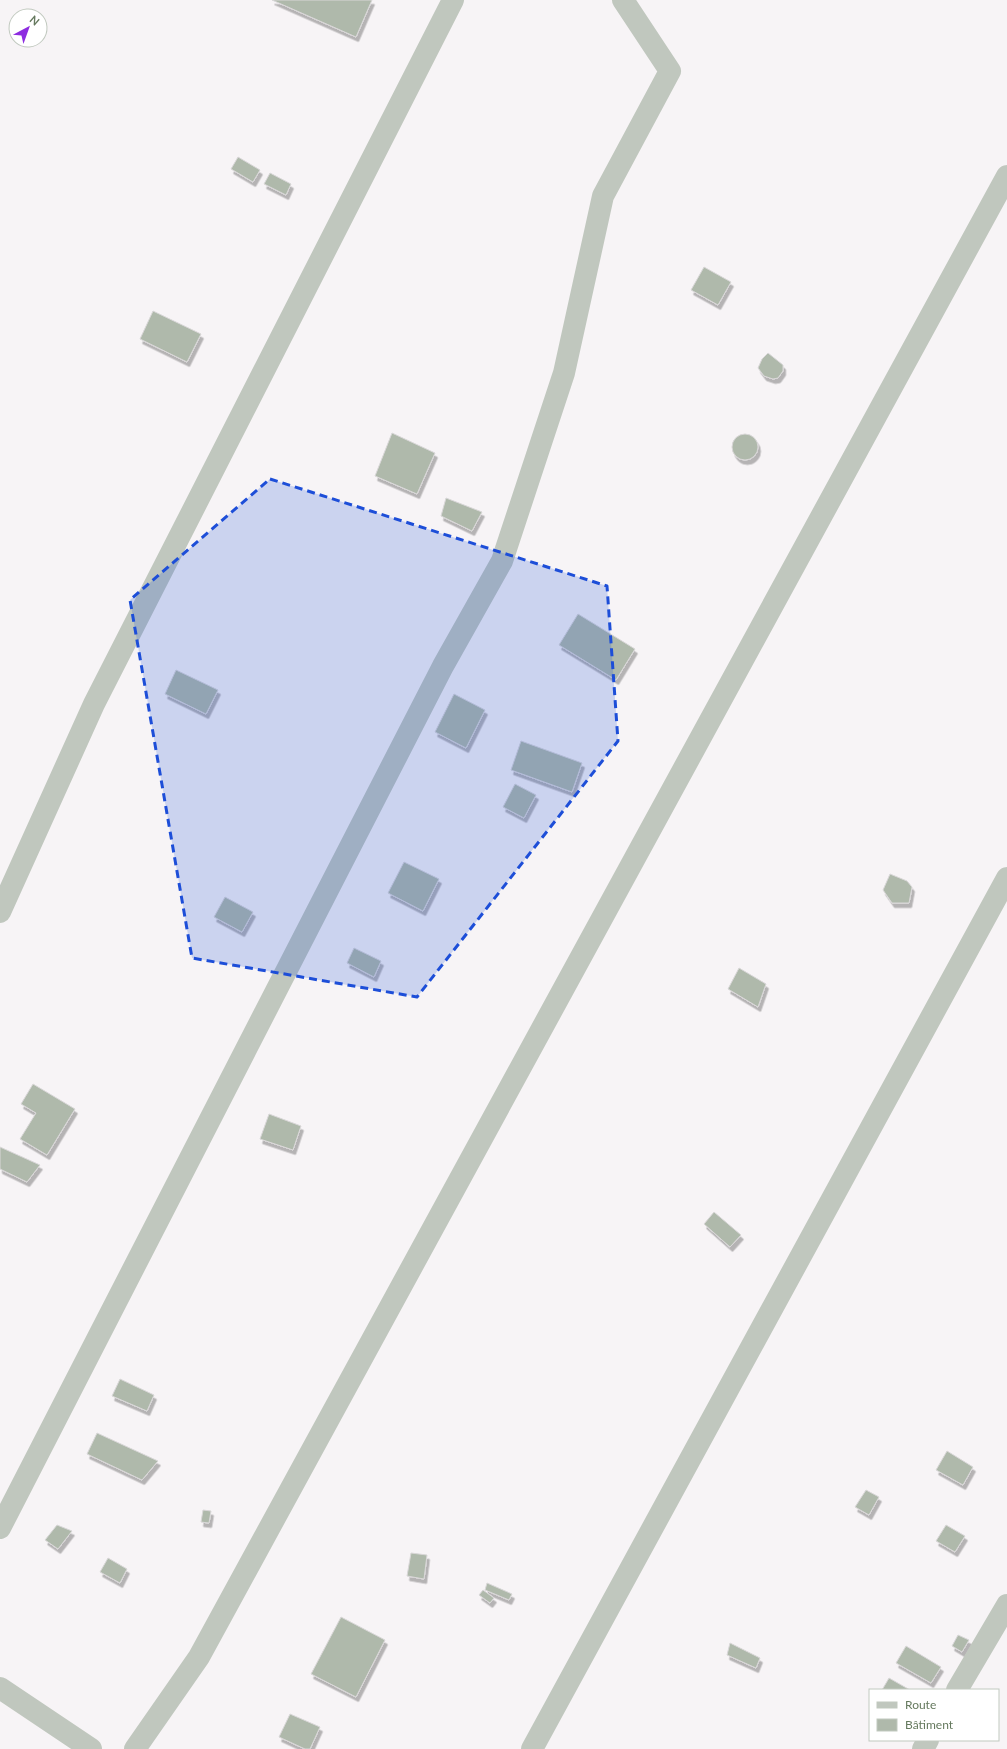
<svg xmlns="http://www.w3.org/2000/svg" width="1007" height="1749" viewBox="0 0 1007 1749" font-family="Lato,sans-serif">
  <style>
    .building { fill: #afb9ab; stroke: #d9d7d8; filter: url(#shadow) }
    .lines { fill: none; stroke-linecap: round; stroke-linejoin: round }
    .minor { stroke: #c0c7be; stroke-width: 22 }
    .marked { fill: #1d4ed8; fill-opacity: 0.2; stroke: #1d4ed8; stroke-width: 3; stroke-dasharray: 8 5; stroke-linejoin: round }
  </style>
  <defs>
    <filter id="shadow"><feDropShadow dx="2.5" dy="4.5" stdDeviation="0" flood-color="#0004"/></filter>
  </defs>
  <rect width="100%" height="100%" fill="#f7f4f6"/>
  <g class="building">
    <polygon points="272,0 372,0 356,37"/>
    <polygon points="238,157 260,170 253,182 231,169"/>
    <polygon points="270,173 291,184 286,195 264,184"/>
    <polygon points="704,267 731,282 718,305 691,290"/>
    <polygon points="153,311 201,334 187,362 140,339"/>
    <polygon points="768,353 783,365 783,371 778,378 773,379 764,376 758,368 762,359"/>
    <polygon points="392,433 435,453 417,494 375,476"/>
    <circle cx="745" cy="447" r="13"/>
    <polygon points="446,498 482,512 472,531 441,516"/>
    <polygon points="578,614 635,649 616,680 559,645"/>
    <polygon points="176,670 218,690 206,714 165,694"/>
    <polygon points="454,694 485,710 466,748 435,732"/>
    <polygon points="521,741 582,763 572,792 511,770"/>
    <polygon points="515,784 536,795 524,818 503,807"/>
    <polygon points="404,862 439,879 423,911 388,893"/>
    <polygon points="890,874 907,881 912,887 909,903 892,903 883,890"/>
    <polygon points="225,897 253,912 242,932 214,917"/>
    <polygon points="354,948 381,961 374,977 347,963"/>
    <polygon points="739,968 766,984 758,1007 728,989"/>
    <polygon points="33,1084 75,1109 47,1155 20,1139 36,1113 21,1104"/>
    <polygon points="269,1114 301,1126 293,1150 260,1139"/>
    <polygon points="0,1147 40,1165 27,1182 0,1169"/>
    <polygon points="714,1212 741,1235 730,1247 704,1224"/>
    <polygon points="120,1379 154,1395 147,1411 112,1396"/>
    <polygon points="97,1433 158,1461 142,1480 87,1454"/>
    <polygon points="947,1451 973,1467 963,1485 936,1470"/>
    <polygon points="866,1490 879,1497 869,1515 855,1507"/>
    <polygon points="203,1510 211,1511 209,1523 201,1522"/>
    <polygon points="57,1525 72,1531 58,1549 45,1540"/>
    <polygon points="946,1525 965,1536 955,1552 936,1541"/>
    <polygon points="411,1553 427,1555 424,1579 407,1576"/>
    <polygon points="108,1558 127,1569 120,1583 100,1572"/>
    <polygon points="487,1583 512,1594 509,1600 485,1590"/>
    <polygon points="483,1590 494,1598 490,1603 479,1595"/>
    <polygon points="341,1617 385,1640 356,1697 311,1674"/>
    <polygon points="958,1635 969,1640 962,1652 952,1646"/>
    <polygon points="730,1643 760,1658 756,1668 727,1655"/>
    <polygon points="906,1646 941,1667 931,1683 896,1663"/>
    <polygon points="889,1678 910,1690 882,1690"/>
    <polygon points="290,1714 320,1727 310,1749 305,1749 279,1737"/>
  </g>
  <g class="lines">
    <g class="minor">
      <polyline points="0,912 94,704 453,0"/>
      <polyline points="0,1528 443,666 502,561 564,373 603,196 670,71 623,0"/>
      <polyline points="0,1688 91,1749"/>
      <polyline points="957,1690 1007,1605"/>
      <polyline points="135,1749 199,1657 1007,176"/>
      <polyline points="532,1749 1007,878"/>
      <polyline points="923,1749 928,1740"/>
    </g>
  </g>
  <path class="marked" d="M270,479L607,586L618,741L417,997L192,958L130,600Z"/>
  <rect x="869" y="1689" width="130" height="52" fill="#ffffff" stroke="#c1c9bf"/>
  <rect x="877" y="1702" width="20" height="6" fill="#c0c7be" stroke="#c1c9bf"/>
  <text x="905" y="1709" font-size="12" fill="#65795e">Route</text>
  <rect x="877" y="1719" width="20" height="12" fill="#afb9ab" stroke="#c1c9bf"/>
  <text x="905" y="1729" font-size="12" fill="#65795e">Bâtiment</text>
  <g transform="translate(28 28) rotate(41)"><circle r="19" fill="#ffffff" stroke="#c1c9bf"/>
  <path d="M0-3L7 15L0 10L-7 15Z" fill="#8d2ce0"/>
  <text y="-6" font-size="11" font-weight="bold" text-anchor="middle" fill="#65795e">N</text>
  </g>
</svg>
